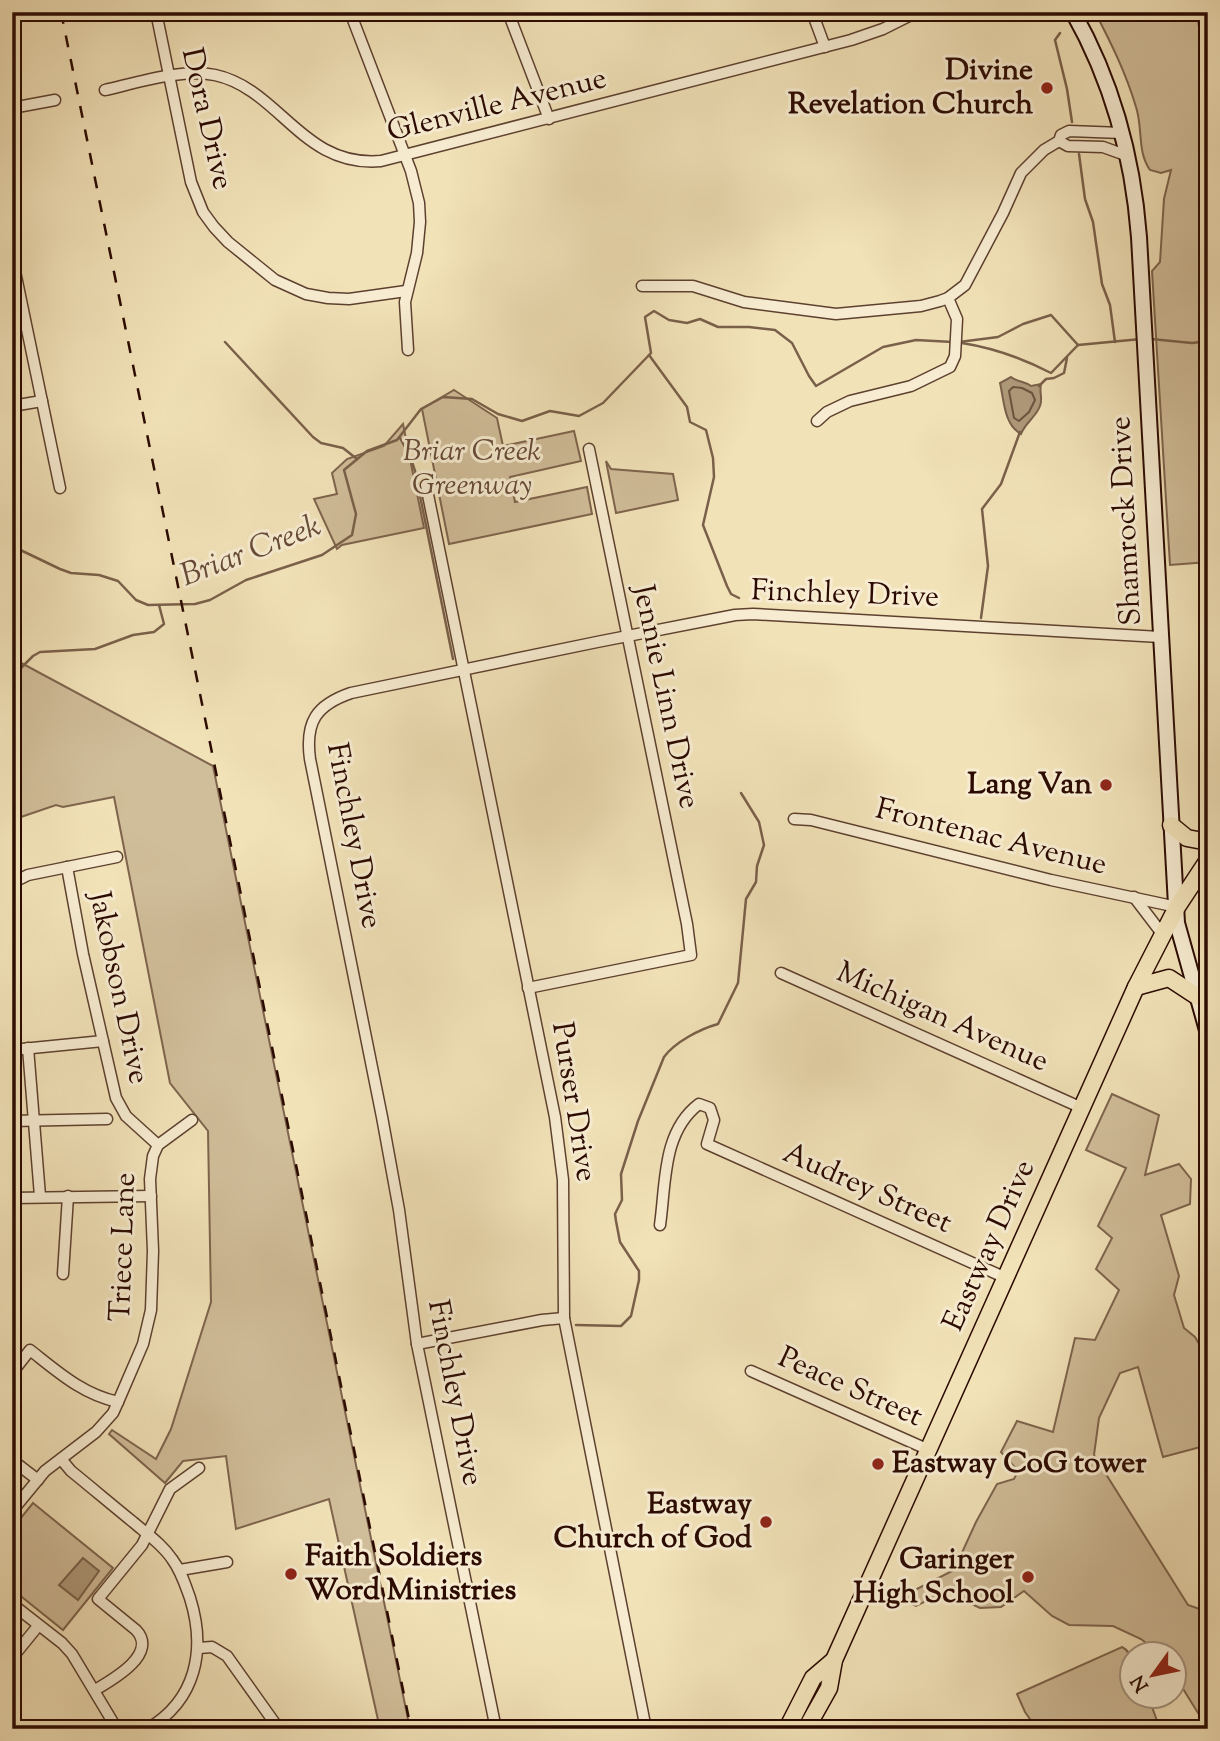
<svg xmlns="http://www.w3.org/2000/svg" width="1220" height="1741" viewBox="0 0 1220 1741" font-family="'Sorts Mill Goudy',serif">
  <style>
    .green { fill: #d0bd99; stroke: #7e644d; stroke-width: 2 }
    .water { fill: #ae997a; stroke: #7a604a; stroke-width: 2 }
    .lines { fill: none; stroke-linecap: round; stroke-linejoin: round }
    .shore { stroke: #6c523e; stroke-width: 2 }
    .stream { stroke: #7a604a; stroke-width: 2.5 }
    .street-casing { stroke: #5d402f; stroke-width: 13 }
    .secondary-casing { stroke: #2b0a01; stroke-width: 18 }
    .primary-casing { stroke: #2b0a01; stroke-width: 19 }
    .street { stroke: #f7ecd1; stroke-width: 10 }
    .secondary { stroke: #f7ecd1; stroke-width: 14 }
    .primary { stroke: #f2e2b8; stroke-width: 16 }
    .rail { stroke: #2b0a01; stroke-width: 2.5; stroke-dasharray: 12 12; stroke-linecap: butt }
    .poi-dot { fill: #8f2418; stroke: #f7ecd1; stroke-width: 2.5 }
    .labels { text-anchor: middle; dominant-baseline: central; stroke-width: 6; stroke-linejoin: round; paint-order: stroke }
    .poi-label { font-size: 30px; font-weight: bold; fill: #2b0a01; stroke: #f7ecd1; text-anchor: end }
    .street-label { font-size: 30px; fill: #2b0a01; stroke: #f7ecd1 }
    .park-label { font-size: 30px; font-style: italic; fill: #654936; stroke: #f7ecd1 }
    .water-label { font-size: 32px; font-style: italic; fill: #664a37; stroke: #f7ecd1 }
  </style>
  <rect width="100%" height="100%" fill="#f2e2b8"/>
  <filter id="stains"><feTurbulence type="fractalNoise" baseFrequency=".00286" numOctaves="4"/><feColorMatrix values="0 0 0 0 .2 0 0 0 0 .09 0 0 0 0 .02 0 0 0 .5 -.17"/></filter>
  <radialGradient id="worn" r=".72"><stop offset=".6" stop-color="#630" stop-opacity="0"/><stop offset="1" stop-color="#630" stop-opacity=".3"/></radialGradient>
  <g class="green">
    <path d="M1095,12H1197L1201,43L1208,45V562L1170,565L1152,271L1160,262L1164,199L1171,170L1161,173L1150,170C1137,152 1143,128 1136,107C1126,73 1111,43 1095,12Z"/>
    <polygon points="454,390 497,418 503,446 574,431 581,461 510,477 515,502 587,487 592,514 449,544 422,409"/>
    <polygon points="403,424 424,528 342,545 337,549 314,499 337,494 332,473 347,459 384,446"/>
    <polygon points="606,461 611,469 673,474 678,500 616,513"/>
    <polygon points="12,658 213,766 410,1729 380,1729 329,1499 236,1529 226,1456 183,1461 165,1483 109,1434 112,1430 156,1459 171,1429 211,1302 208,1131 170,1083 114,797 63,807 56,805 12,820"/>
    <polygon points="1112,1094 1159,1115 1145,1175 1179,1164 1191,1179 1190,1204 1161,1215 1179,1276 1174,1295 1184,1328 1195,1337 1208,1359 1208,1445 1163,1457 1138,1367 1120,1373 1099,1418 1094,1455 1188,1605 1208,1612 1208,1729 1175,1676 1174,1654 1159,1653 1141,1639 1113,1626 1069,1625 1052,1616 1024,1591 1001,1607 980,1608 967,1602 957,1586 916,1606 907,1602 911,1592 954,1570 976,1522 997,1484 1014,1479 1018,1471 1001,1452 1017,1421 1053,1432 1075,1338 1095,1340 1119,1290 1096,1269 1112,1238 1098,1226 1126,1168 1086,1150"/>
    <polygon points="33,1503 113,1568 63,1630 12,1589 12,1529"/>
    <path d="M1122,1647C1138,1655 1132,1680 1132,1696H1148L1160,1729H1037L1025,1712L1017,1694Z"/>
  </g>
  <g class="water">
    <path d="M1011,377C1017,382 1024,381 1031,386L1041,384C1039,392 1043,399 1040,406C1036,417 1025,423 1021,434C1004,425 1004,400 1000,383Z"/>
    <polygon points="83,1558 99,1571 78,1600 59,1585"/>
  </g>
  <g class="lines">
    <polygon class="shore" points="1013,387 1022,388 1032,393 1035,400 1029,412 1019,421 1014,418 1009,391"/>
    <g class="stream">
      <polyline points="1060,33 1055,40 1067,89 1072,122"/>
      <polyline points="1079,154 1085,199 1093,222 1102,284 1110,305 1115,342"/>
      <polyline points="1151,339 1192,343 1208,341"/>
      <polyline points="225,342 313,437 321,443 343,448 357,459"/>
      <polyline points="959,342 998,337 1023,324 1051,315 1078,345"/>
      <path d="M962,343C994,348 1022,358 1051,373L1078,345"/>
      <polyline points="1078,345 1141,339"/>
      <polyline points="649,355 687,407 690,422 706,430 713,458 714,477 703,525 727,586 731,594 739,598"/>
      <polyline points="1039,386 1046,379 1054,378 1064,373 1067,358"/>
      <polyline points="400,438 410,456 415,471 453,659"/>
      <polyline points="12,546 60,569 71,573 99,575 118,581 136,600 148,605 195,604 210,600 246,580 322,555 352,535 356,514 344,470 367,451 397,440 421,409 443,397 472,399 498,414 522,421 550,411 579,416 603,403 651,353 645,317 654,311 669,320 687,323 700,319 718,327 749,327 775,330 792,343 809,376 816,386 883,347 916,340 953,342"/>
      <polyline points="981,618 988,566 982,509 1001,484 1020,432"/>
      <polyline points="12,677 33,656 40,652 95,649 133,635 154,632 164,624 159,605"/>
      <path d="M576,1325L621,1326L631,1316L639,1280V1271L620,1242L616,1221L615,1214L622,1200L621,1174L638,1121L664,1057C675,1042 700,1029 718,1024L738,983L746,899L756,882L757,866L764,845L759,822L741,793"/>
    </g>
    <g class="street-casing">
      <g id="street">
        <polyline points="156,12 191,182 203,212 214,227 228,242 275,280 306,294 328,298 349,299 406,291"/>
        <polyline points="350,12 411,171 419,203 420,222 417,253 405,302 408,350"/>
        <polyline points="508,12 549,119"/>
        <polyline points="812,12 825,47"/>
        <path d="M105,90C136,83 183,68 215,75C280,89 302,168 381,161L851,40L883,29L917,12"/>
        <polyline points="12,108 55,100"/>
        <polyline points="1059,141 1068,146 1103,147 1128,156"/>
        <polyline points="12,257 60,488"/>
        <polyline points="642,286 693,286 744,302 836,314 921,306 940,301 948,298 965,285 1003,213 1021,173 1044,150 1059,141 1061,135 1069,131 1122,133"/>
        <polyline points="12,406 42,401"/>
        <polyline points="817,421 827,412 850,401 911,386 950,367 955,356 957,319 948,298"/>
        <polyline points="426,485 555,1117 563,1180 564,1318 646,1729"/>
        <polyline points="794,819 811,820 1051,880 1177,907"/>
        <polyline points="67,867 83,954 116,1098 126,1116 158,1145"/>
        <polyline points="12,883 28,875 117,857"/>
        <polyline points="1134,897 1163,935"/>
        <polyline points="781,973 1082,1108"/>
        <polyline points="528,988 691,955 687,924 589,449"/>
        <polyline points="28,1048 40,1196"/>
        <polyline points="12,1050 103,1041"/>
        <polyline points="12,1121 107,1119"/>
        <polyline points="12,1198 151,1196"/>
        <path d="M660,1225C666,1183 662,1132 699,1104L710,1108L714,1120L707,1144L1006,1278"/>
        <polyline points="63,1274 68,1196"/>
        <polyline points="417,1344 542,1320 564,1318"/>
        <polyline points="751,1371 929,1450"/>
        <path d="M12,1373L30,1350C58,1372 82,1394 118,1402"/>
        <path d="M61,1459L71,1471C92,1488 112,1505 133,1522C147,1534 162,1544 172,1559C181,1571 185,1584 190,1598C206,1649 197,1700 147,1729"/>
        <polyline points="12,1460 38,1480"/>
        <polyline points="12,1511 45,1471 96,1432 113,1413 118,1402 143,1344 151,1310 153,1251 150,1179 153,1156 158,1145 192,1120"/>
        <polyline points="180,1570 227,1562"/>
        <polyline points="12,1604 62,1643 72,1654 117,1729"/>
        <polyline points="199,1648 212,1647 227,1656 279,1729"/>
        <polyline points="12,1658 38,1626"/>
        <path d="M95,1690C112,1680 159,1654 136,1630L98,1599L142,1545L170,1489L199,1468"/>
        <path d="M496,1729L417,1344L399,1210L382,1117L310,759C305,722 316,705 351,693L597,642L735,615L753,614L1160,637"/>
      </g>
    </g>
    <g class="secondary-casing">
      <path id="secondary" d="M1073,12C1112,81 1133,158 1139,237L1177,923L1208,1034"/>
    </g>
    <g class="primary-casing">
      <g id="primary">
        <polyline points="1171,825 1187,838 1208,842"/>
        <polyline points="1136,987 1169,978 1198,997"/>
        <polyline points="787,1729 813,1678 834,1660"/>
        <polyline points="806,1729 829,1688 834,1660 1136,987 1177,907 1208,860"/>
      </g>
    </g>
    <use href="#street" class="street"/>
    <use href="#secondary" class="secondary"/>
    <use href="#primary" class="primary"/>
    <polyline class="rail" points="61,12 411,1729"/>
  </g>
  <g class="poi-dot">
    <circle cx="1047" cy="88" r="7"/>
    <circle cx="1106" cy="785" r="7"/>
    <circle cx="878" cy="1464" r="7"/>
    <circle cx="766" cy="1522" r="7"/>
    <circle cx="291" cy="1574" r="7"/>
    <circle cx="1028" cy="1577" r="7"/>
  </g>
  <g class="labels">
    <g class="poi-label">
      <text x="1033" y="71">Divine<tspan x="1033" dy="34">Revelation Church</tspan></text>
      <text x="1092" y="785">Lang Van</text>
      <text x="892" y="1464" text-anchor="start">Eastway CoG tower</text>
      <text x="752" y="1505">Eastway<tspan x="752" dy="34">Church of God</tspan></text>
      <text x="305" y="1557" text-anchor="start">Faith Soldiers<tspan x="305" dy="34">Word Ministries</tspan></text>
      <text x="1014" y="1560">Garinger<tspan x="1014" dy="34">High School</tspan></text>
    </g>
    <g class="street-label">
      <text transform="translate(497 106) rotate(-14)">Glenville Avenue</text>
      <text transform="translate(206 119) rotate(77)">Dora Drive</text>
      <text transform="translate(1127 521) rotate(-93)">Shamrock Drive</text>
      <text transform="translate(845 595) rotate(2)">Finchley Drive</text>
      <text transform="translate(665 697) rotate(78)">Jennie Linn Drive</text>
      <text transform="translate(353 836) rotate(79)">Finchley Drive</text>
      <text transform="translate(991 838) rotate(14)">Frontenac Avenue</text>
      <text transform="translate(118 988) rotate(78)">Jakobson Drive</text>
      <text transform="translate(942 1018) rotate(24)">Michigan Avenue</text>
      <text transform="translate(573 1102) rotate(81)">Purser Drive</text>
      <text transform="translate(867 1189) rotate(24)">Audrey Street</text>
      <text transform="translate(990 1246) rotate(-66)">Eastway Drive</text>
      <text transform="translate(124 1247) rotate(-88)">Triece Lane</text>
      <text transform="translate(850 1388) rotate(24)">Peace Street</text>
      <text transform="translate(454 1393) rotate(79)">Finchley Drive</text>
    </g>
    <g class="park-label">
      <text x="472" y="452">Briar Creek<tspan x="472" dy="34">Greenway</tspan></text>
    </g>
    <g class="water-label">
      <text transform="translate(251 552) rotate(-21)">Briar Creek</text>
    </g>
  </g>
  <rect width="1220" height="1741" fill="none" stroke="#f2e2b8" stroke-width="42"/>
  <rect x="14" y="14" width="1192" height="1713" fill="none" stroke="#2b0a01" stroke-width="3.5"/>
  <rect x="21" y="21" width="1178" height="1699" fill="none" stroke="#2b0a01" stroke-width="2"/>
  <g transform="translate(1153 1675) rotate(237)"><circle r="33" fill="#f7ecd1" stroke="#a5927e" stroke-width="2"/>
  <path d="M0-5L12 26L0 18L-12 26Z" fill="#8f2418"/>
  <text y="-10" font-size="19" font-weight="bold" text-anchor="middle" fill="#2b0a01">N</text>
  </g>
  <rect width="100%" height="100%" filter="url(#stains)"/>
  <rect width="100%" height="100%" fill="url(#worn)"/>
</svg>
